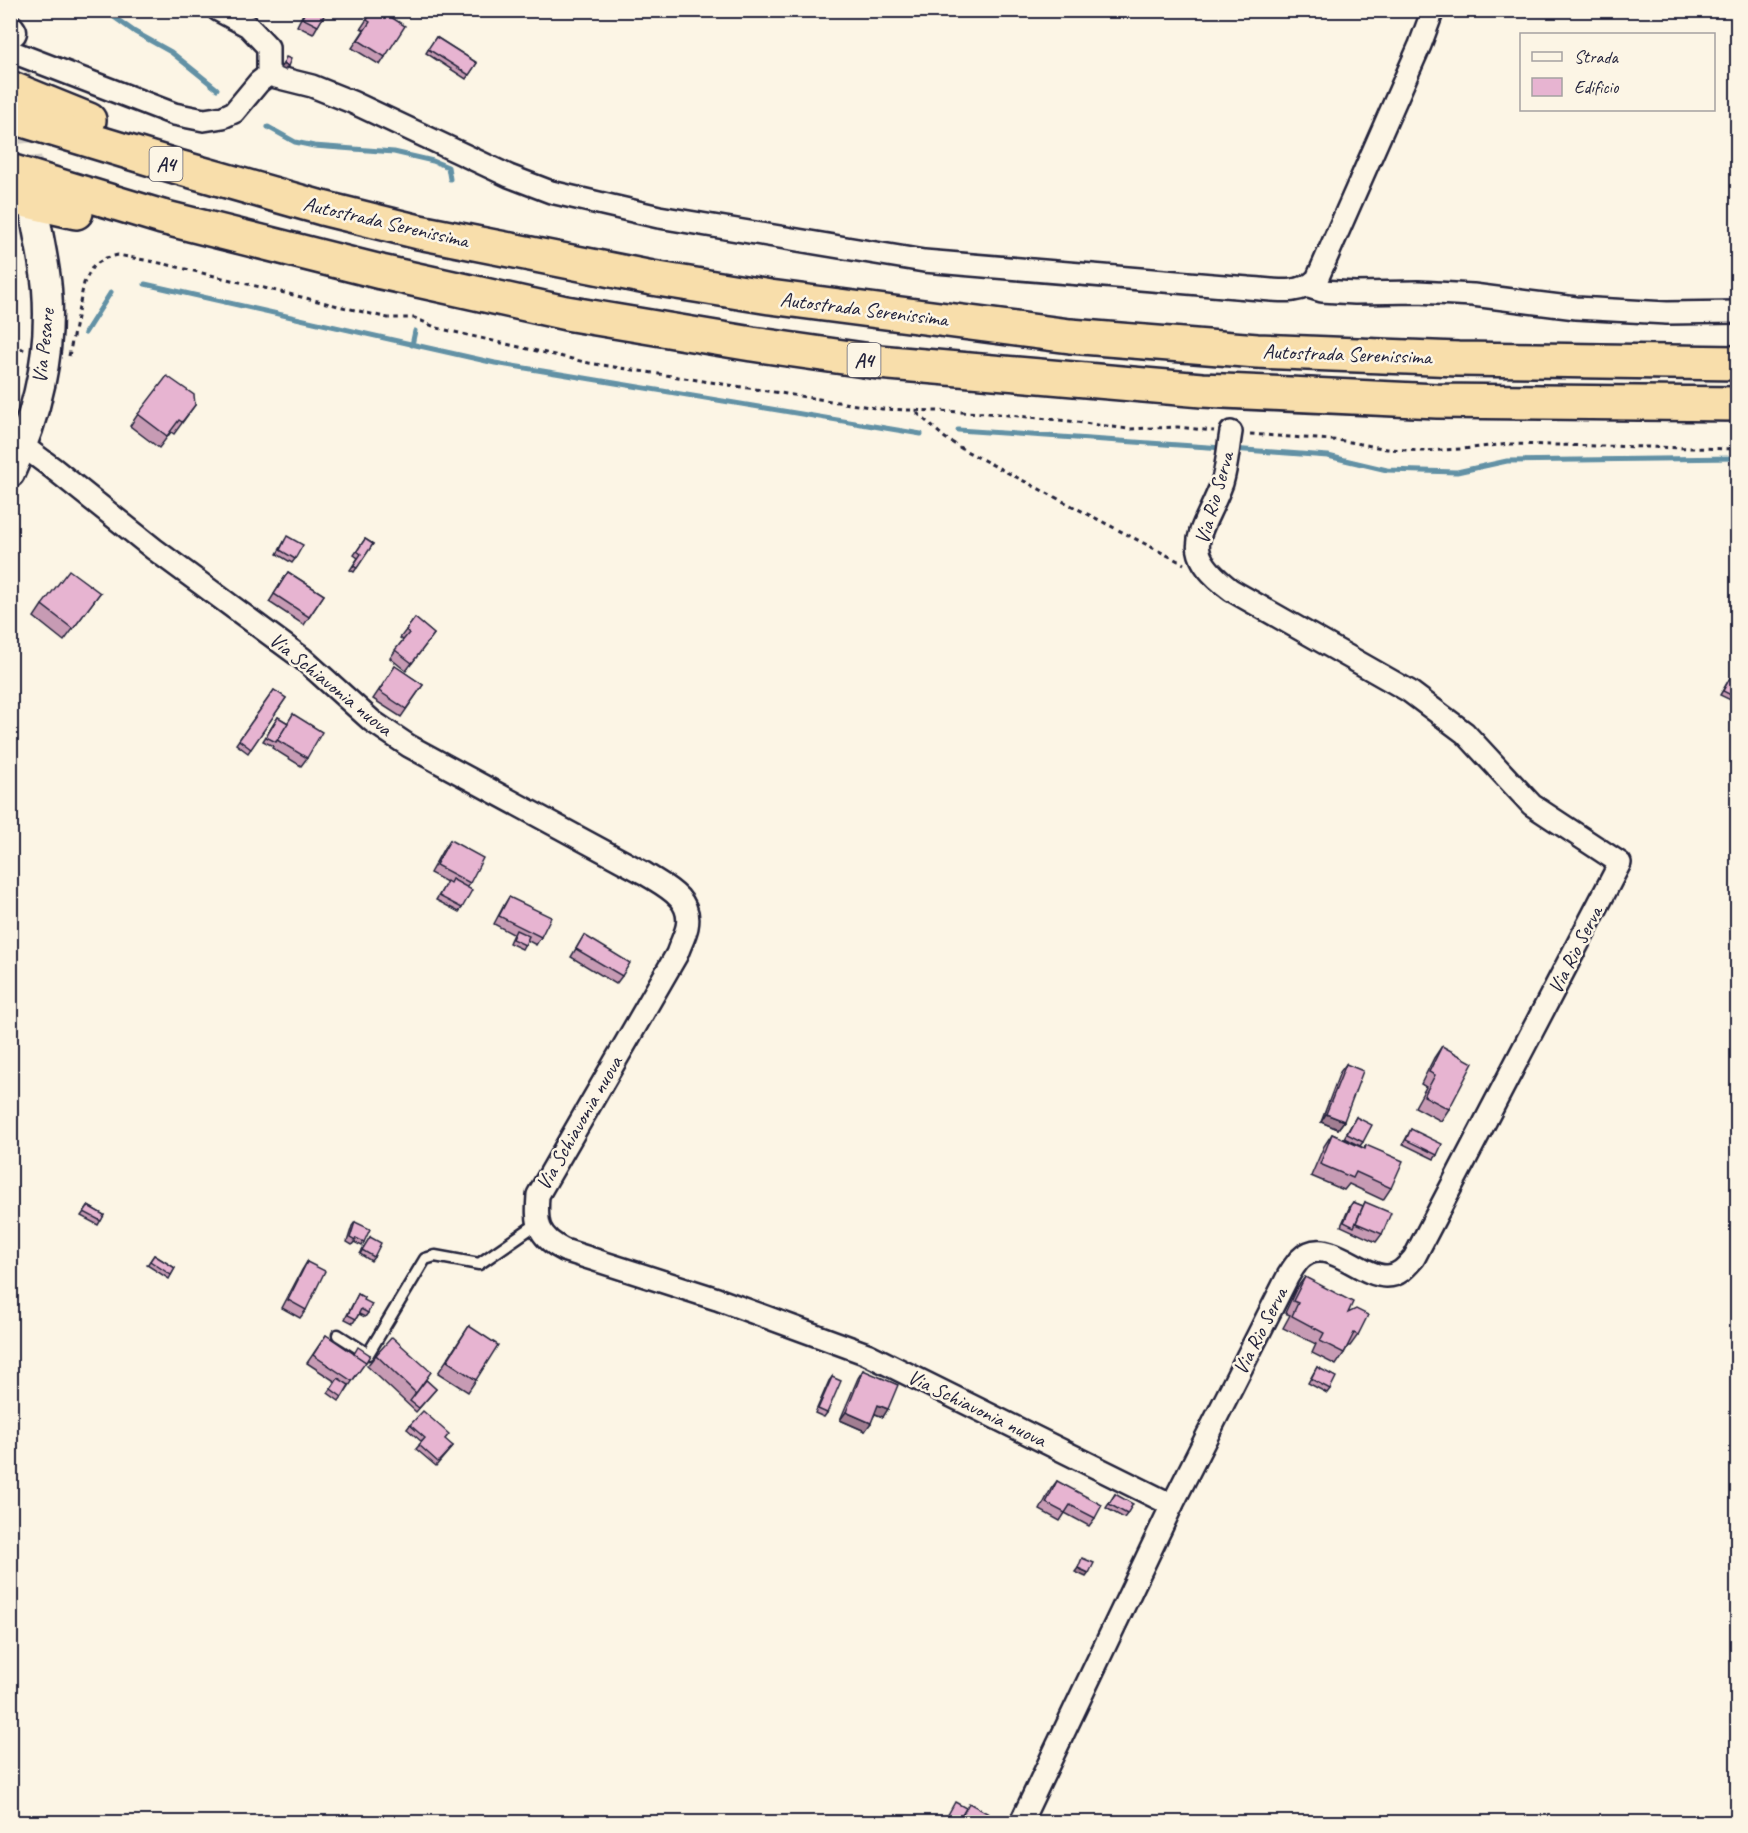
<svg xmlns="http://www.w3.org/2000/svg" width="1748" height="1833" viewBox="0 0 1748 1833" font-family="Caveat,sans-serif">
  <style>
    .lines { fill: none; stroke-linecap: round; stroke-linejoin: round }
    .stream { stroke: #6291a5; stroke-width: 5 }
    .secondary-tunnel { stroke: #d0cbc3; stroke-width: 28; stroke-dasharray: 28 14; stroke-linecap: butt }
    .lane-casing { stroke: #22223b; stroke-width: 15 }
    .street-casing { stroke: #22223b; stroke-width: 26 }
    .secondary-casing { stroke: #22223b; stroke-width: 33 }
    .highway-casing { stroke: #22223b; stroke-width: 38 }
    .path { stroke: #22223b; stroke-width: 3; stroke-dasharray: 4.5 4.5; stroke-linecap: butt }
    .lane { stroke: #fcf5e5; stroke-width: 10 }
    .street { stroke: #fcf5e5; stroke-width: 21 }
    .secondary { stroke: #fcf5e5; stroke-width: 28 }
    .highway { stroke: #f8deab; stroke-width: 33 }
    .wall { fill: #c79bb4; stroke: #22223b; stroke-width: 1.5 }
    .shaded-wall { fill: #a27e92; stroke: #22223b; stroke-width: 1.5 }
    .building { fill: #e7b4d1; stroke: #22223b; stroke-width: 1.5 }
    .labels { text-anchor: middle; dominant-baseline: central; stroke-width: 5; stroke-linejoin: round; paint-order: stroke }
    .shield { fill: #fcf5e5; stroke: #63616e; stroke-width: 1.5 }
    .shield-label { font-size: 20px; font-weight: bold; fill: #22223b }
    .street-label { font-size: 21px; fill: #22223b; stroke: #fcf5e5 }
  </style>
  <rect width="100%" height="100%" fill="#fcf5e5"/>
  <filter id="ink" filterUnits="userSpaceOnUse"><feTurbulence type="fractalNoise" baseFrequency=".0167" numOctaves="2"/><feDisplacementMap in="SourceGraphic" scale="12" xChannelSelector="R" yChannelSelector="G"/><feConvolveMatrix kernelMatrix="1 2 1 2 8 2 1 2 1" color-interpolation-filters="sRGB"/></filter>
  <g filter="url(#ink)">
    <g class="lines">
      <g class="stream">
        <polyline points="104,10 135,32 171,52 217,89"/>
        <polyline points="268,127 295,142 314,146 394,152 433,161 448,167 450,179"/>
        <polyline points="145,284 495,363 921,434"/>
        <polyline points="85,333 111,292"/>
        <polyline points="412,345 415,331"/>
        <polyline points="958,430 1223,448"/>
        <polyline points="1232,449 1328,456 1387,470 1457,472 1507,461 1738,458"/>
      </g>
      <polyline class="secondary-tunnel" points="12,32 32,196"/>
      <g class="lane-casing">
        <polyline id="lane" points="338,1335 368,1354 425,1259 435,1256 479,1264 538,1223"/>
      </g>
      <g class="street-casing">
        <g id="street">
          <polyline points="218,10 248,26 268,47 268,75"/>
          <path d="M10,51L174,114L204,120L223,117L234,112L259,82L268,75L312,86L352,102L509,176L551,192L659,217L924,261L1248,288C1271,289 1299,297 1317,279L1420,45L1433,10"/>
          <polyline points="1309,287 1322,291 1355,293 1418,292 1473,295 1576,308 1667,313 1738,312"/>
          <path d="M23,446L54,469L154,549L302,658L372,721L409,746L644,873C664,886 693,898 687,927C685,936 680,945 677,954L538,1195C536,1224 537,1236 564,1250L717,1299L867,1354L1172,1505L1021,1822"/>
          <path d="M1172,1505L1288,1276C1291,1271 1295,1265 1299,1260C1326,1232 1359,1277 1387,1276C1399,1276 1407,1266 1414,1258L1620,863L1532,805L1465,733L1409,691L1231,590C1176,548 1203,535 1222,483C1227,467 1228,449 1231,432"/>
        </g>
      </g>
      <g class="secondary-casing">
        <g id="secondary">
          <polyline points="10,29 12,32"/>
          <path d="M10,473C37,416 52,352 47,289C45,265 39,240 35,216"/>
        </g>
      </g>
      <g class="highway-casing">
        <g id="highway">
          <polyline points="10,88 89,120"/>
          <polyline points="10,116 178,167 322,208 419,232 652,278 770,297 1070,336 1257,351 1458,359 1738,363"/>
          <polyline points="10,171 162,217 381,272 566,313 752,344 878,362 1202,390 1437,401 1738,404"/>
          <polyline points="10,197 76,212"/>
        </g>
      </g>
      <g class="path">
        <path d="M10,270C18,295 12,320 16,345L24,350"/>
        <polyline points="69,356 84,283 93,266 106,258 118,255 165,264 388,318 415,318 437,328 589,363 882,409 988,413 1069,421 1128,429 1178,427 1214,431"/>
        <polyline points="917,413 945,438 964,450 1184,564"/>
        <polyline points="1250,434 1345,441 1387,449 1422,451 1462,449 1509,444 1738,449"/>
      </g>
      <use href="#lane" class="lane"/>
      <use href="#street" class="street"/>
      <use href="#secondary" class="secondary"/>
      <use href="#highway" class="highway"/>
    </g>
    <g class="wall">
      <polygon points="305,10 327,10 313,34 297,26"/>
      <polygon points="373,10 385,57 380,65 352,48 364,30 361,28"/>
      <polygon points="436,37 477,63 466,79 426,53"/>
      <polygon points="195,405 174,434 171,432 159,448 130,426 138,414"/>
      <polygon points="365,539 373,544 354,572 350,570 358,558 354,555"/>
      <polygon points="285,540 295,559 292,563 277,554"/>
      <polygon points="288,572 324,595 304,625 269,602"/>
      <polygon points="100,593 64,641 34,617 42,605"/>
      <polygon points="415,618 434,634 406,671 390,658 403,640 400,638"/>
      <polygon points="395,666 423,685 401,717 373,699"/>
      <polygon points="1730,678 1737,681 1737,710 1732,708 1735,702 1720,695"/>
      <polygon points="274,690 286,698 248,753 236,744"/>
      <polygon points="293,714 307,758 301,766 272,748 273,746 263,741 278,717 288,723"/>
      <polygon points="450,840 470,883 467,887 462,908 459,912 436,900 447,882 430,873 444,848"/>
      <polygon points="509,897 541,937 536,945 527,940 522,949 509,943 513,934 494,924 504,905"/>
      <polygon points="584,935 622,976 616,984 571,957"/>
      <polygon points="1442,1046 1449,1109 1441,1121 1415,1107 1426,1087 1421,1084 1434,1058"/>
      <polygon points="1346,1064 1344,1121 1338,1129 1321,1122 1340,1072"/>
      <polygon points="1356,1117 1363,1142 1360,1146 1344,1138"/>
      <polygon points="1411,1129 1437,1155 1434,1159 1403,1144"/>
      <polygon points="1332,1134 1364,1148 1366,1145 1391,1188 1383,1200 1349,1184 1344,1190 1311,1176 1324,1146"/>
      <polygon points="1353,1202 1363,1206 1365,1202 1382,1234 1376,1242 1341,1226 1350,1206"/>
      <polygon points="88,1206 104,1215 98,1225 81,1216"/>
      <polygon points="355,1222 364,1242 362,1246 354,1242 352,1245 347,1242 352,1226"/>
      <polygon points="370,1237 374,1257 371,1261 360,1254"/>
      <polygon points="154,1255 175,1268 169,1279 147,1265"/>
      <polygon points="307,1262 306,1310 300,1318 282,1308 302,1270"/>
      <polygon points="1305,1277 1348,1313 1358,1335 1350,1346 1348,1346 1344,1353 1336,1365 1312,1353 1316,1344 1283,1328 1290,1315 1285,1313 1296,1289"/>
      <polygon points="358,1294 364,1300 368,1313 365,1317 359,1314 353,1323 345,1319"/>
      <polygon points="469,1326 476,1380 468,1392 438,1373"/>
      <polygon points="326,1335 354,1354 370,1355 339,1401 328,1393 336,1382 307,1363"/>
      <polygon points="376,1355 426,1380 436,1389 416,1412 367,1366"/>
      <polygon points="1317,1367 1330,1389 1327,1393 1308,1383"/>
      <polygon points="863,1370 883,1417 875,1414 865,1431 840,1420 858,1378"/>
      <polygon points="832,1377 827,1413 824,1417 815,1413 829,1381"/>
      <polygon points="410,1425 453,1446 436,1466 416,1449 422,1442 407,1429"/>
      <polygon points="1057,1481 1095,1518 1089,1526 1065,1513 1060,1521 1040,1510 1051,1489"/>
      <polygon points="1115,1494 1127,1514 1124,1518 1106,1508"/>
    </g>
    <g class="shaded-wall">
      <polygon points="283,64 288,66 285,70 280,68"/>
      <polygon points="1326,1114 1344,1121 1338,1129 1321,1122"/>
      <polygon points="878,1405 888,1409 883,1417 873,1413"/>
      <polygon points="846,1412 871,1423 865,1431 840,1420"/>
      <polygon points="1078,1568 1089,1573 1086,1577 1075,1572"/>
    </g>
    <g class="building">
      <polygon points="306,10 327,10 318,26 302,18"/>
      <polygon points="373,10 380,10 405,26 385,57 358,40 370,22 367,20"/>
      <polygon points="436,37 477,63 469,75 428,49"/>
      <polygon points="286,57 291,59 288,66 283,64"/>
      <polygon points="167,376 194,395 195,405 182,422 179,420 167,436 138,414"/>
      <polygon points="287,536 303,545 295,559 280,550"/>
      <polygon points="365,539 373,544 357,568 353,566 361,554 357,551"/>
      <polygon points="69,570 100,593 73,629 42,605"/>
      <polygon points="288,572 324,595 309,617 274,594"/>
      <polygon points="415,618 434,634 412,663 395,650 409,633 406,630"/>
      <polygon points="395,666 423,685 406,709 379,691"/>
      <polygon points="1730,678 1737,681 1737,698 1723,691"/>
      <polygon points="274,690 286,698 251,749 239,740"/>
      <polygon points="293,714 322,732 307,758 277,740"/>
      <polygon points="278,717 288,723 276,742 266,737"/>
      <polygon points="450,840 483,858 470,883 436,865"/>
      <polygon points="452,879 472,890 462,908 439,896 447,881 450,883"/>
      <polygon points="509,897 551,917 541,937 499,916"/>
      <polygon points="516,930 529,936 525,945 512,939"/>
      <polygon points="584,935 630,963 622,976 576,949"/>
      <polygon points="1442,1046 1473,1063 1449,1109 1424,1096 1435,1075 1429,1072"/>
      <polygon points="1346,1064 1363,1071 1344,1121 1326,1114"/>
      <polygon points="1356,1117 1372,1125 1363,1142 1347,1134"/>
      <polygon points="1411,1129 1442,1144 1437,1155 1406,1140"/>
      <polygon points="1332,1134 1365,1149 1366,1145 1403,1161 1391,1188 1356,1172 1353,1178 1320,1164"/>
      <polygon points="1353,1202 1363,1206 1354,1227 1344,1222"/>
      <polygon points="1365,1202 1391,1213 1382,1234 1356,1223"/>
      <polygon points="88,1206 104,1215 101,1221 84,1212"/>
      <polygon points="355,1222 370,1229 364,1242 356,1238 355,1241 350,1238"/>
      <polygon points="370,1237 381,1243 374,1257 362,1250"/>
      <polygon points="154,1255 175,1268 171,1275 150,1261"/>
      <polygon points="307,1262 325,1271 306,1310 288,1300"/>
      <polygon points="1305,1277 1353,1302 1348,1313 1356,1309 1368,1315 1358,1335 1354,1333 1344,1353 1320,1341 1324,1333 1292,1316 1298,1303 1293,1301"/>
      <polygon points="358,1294 365,1298 364,1300 372,1304 368,1313 361,1309 356,1319 348,1315"/>
      <polygon points="469,1326 498,1345 476,1380 447,1361"/>
      <polygon points="326,1335 366,1362 352,1381 313,1355"/>
      <polygon points="392,1337 431,1372 416,1393 376,1355"/>
      <polygon points="358,1347 370,1355 366,1362 354,1354"/>
      <polygon points="1317,1367 1336,1377 1330,1389 1311,1379"/>
      <polygon points="863,1370 898,1385 888,1409 878,1405 871,1423 846,1412"/>
      <polygon points="832,1377 841,1381 827,1413 818,1409"/>
      <polygon points="338,1378 349,1385 342,1397 331,1389"/>
      <polygon points="426,1380 436,1389 419,1408 410,1401"/>
      <polygon points="423,1411 449,1434 445,1439 453,1446 438,1462 419,1445 425,1438 410,1425"/>
      <polygon points="1057,1481 1102,1505 1095,1518 1070,1505 1065,1513 1046,1503"/>
      <polygon points="1115,1494 1133,1504 1127,1514 1109,1504"/>
      <polygon points="1082,1558 1094,1563 1089,1573 1078,1568"/>
      <polygon points="955,1802 966,1808 958,1822 944,1822"/>
      <polygon points="969,1803 996,1818 994,1822 959,1822"/>
    </g>
  </g>
  <g class="labels">
    <g class="shield">
      <rect x="149.5" y="147" width="33" height="34" rx="4.5"/>
      <rect x="847.5" y="343" width="33" height="34" rx="4.5"/>
    </g>
    <g class="shield-label">
      <text x="166" y="164">A4</text>
      <text x="864" y="360">A4</text>
    </g>
    <g class="street-label">
      <text transform="translate(386 222) rotate(13)">Autostrada Serenissima</text>
      <text transform="translate(864 309) rotate(7)">Autostrada Serenissima</text>
      <text transform="translate(43 346) rotate(-84)">Via Pesare</text>
      <text transform="translate(1347 354) rotate(2)">Autostrada Serenissima</text>
      <text transform="translate(1214 498) rotate(-74)">Via Rio Serva</text>
      <text transform="translate(331 684) rotate(39)">Via Schiavonia nuova</text>
      <text transform="translate(1575 950) rotate(-63)">Via Rio Serva</text>
      <text transform="translate(579 1123) rotate(-60)">Via Schiavonia nuova</text>
      <text transform="translate(1260 1331) rotate(-63)">Via Rio Serva</text>
      <text transform="translate(977 1408) rotate(26)">Via Schiavonia nuova</text>
    </g>
  </g>
  <rect width="1748" height="1833" fill="none" stroke="#fcf5e5" stroke-width="36"/>
  <rect x="18" y="18" width="1712" height="1797" fill="none" stroke="#22223b" stroke-width="2" filter="url(#ink)"/>
  <rect x="1520" y="33" width="195" height="78" fill="#fcf5e5" stroke="#a5a1a1" stroke-width="1.5"/>
  <rect x="1532" y="52" width="30" height="9" fill="#fcf5e5" stroke="#a5a1a1" stroke-width="1.5"/>
  <text x="1574" y="63" font-size="18" fill="#22223b">Strada</text>
  <rect x="1532" y="78" width="30" height="18" fill="#e7b4d1" stroke="#a5a1a1" stroke-width="1.5"/>
  <text x="1574" y="93" font-size="18" fill="#22223b">Edificio</text>
</svg>
